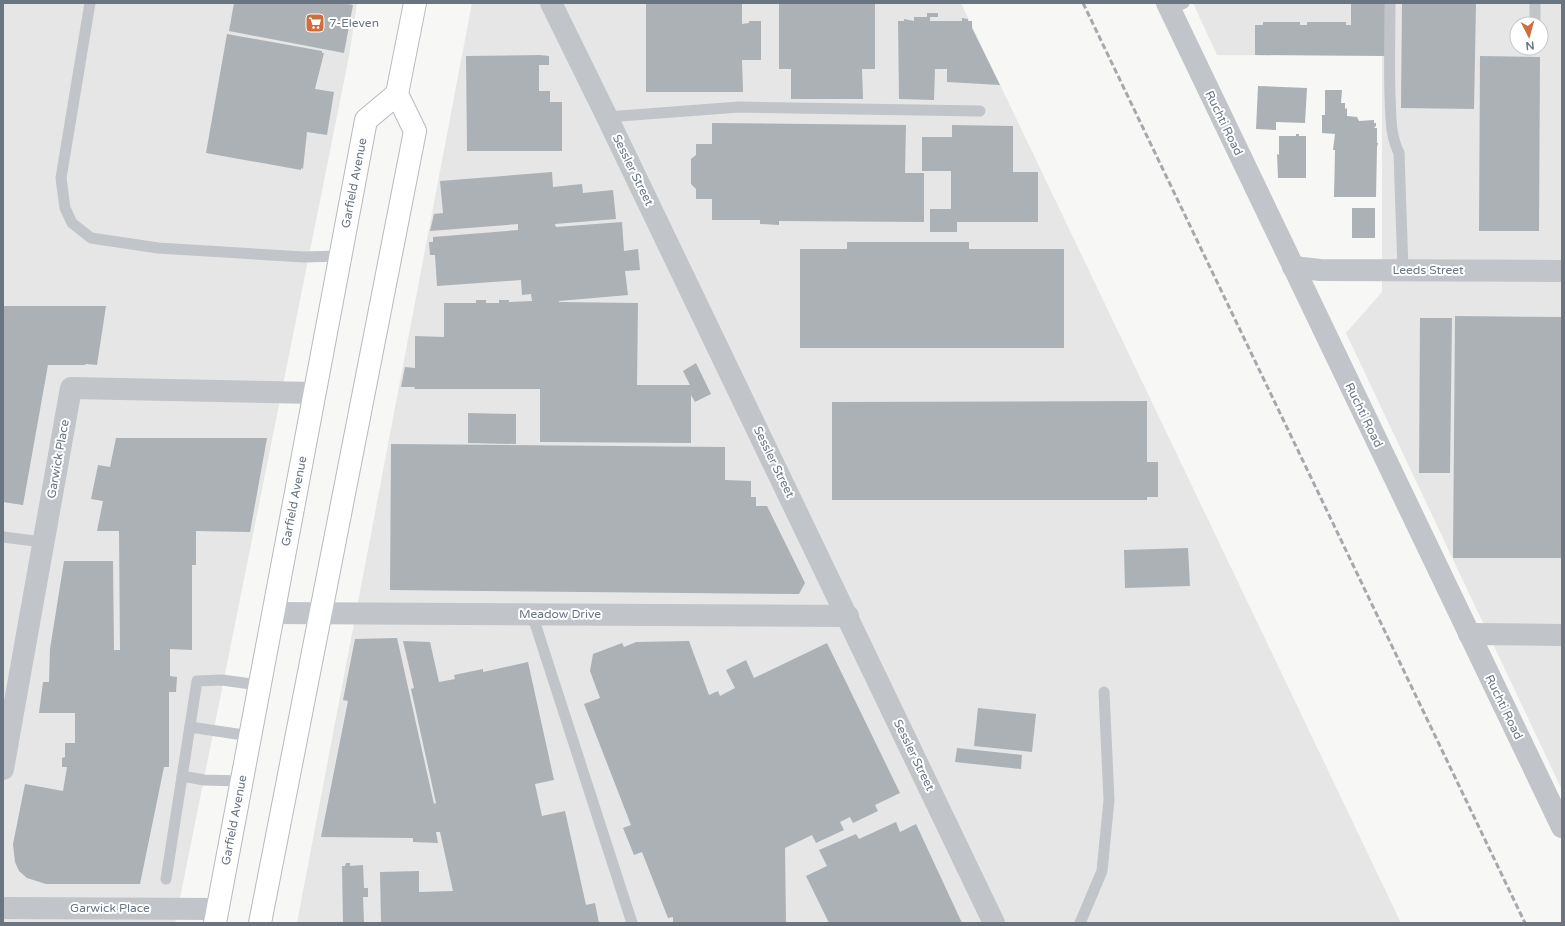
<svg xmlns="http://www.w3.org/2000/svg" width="1565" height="926" viewBox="0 0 1565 926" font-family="'Varela Round',sans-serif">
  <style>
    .built { fill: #e5e6e5; fill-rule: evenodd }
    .building { fill: #acb1b6 }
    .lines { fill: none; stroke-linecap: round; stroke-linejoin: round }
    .secondary-casing { stroke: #b6babe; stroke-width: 24 }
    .service { stroke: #c1c4c8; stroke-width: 11 }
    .minor { stroke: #c1c4c8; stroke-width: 22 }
    .secondary { stroke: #fff; stroke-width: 22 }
    .rail { stroke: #a5a9ae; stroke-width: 3; stroke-dasharray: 6 3; stroke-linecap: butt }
    .labels { text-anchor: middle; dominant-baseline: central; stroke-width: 4; stroke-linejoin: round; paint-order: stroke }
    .poi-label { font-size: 12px; fill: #6a7582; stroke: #fff; text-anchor: start }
    .street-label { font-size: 12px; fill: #6a7582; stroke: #fff }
  </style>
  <rect width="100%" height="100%" fill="#f7f7f5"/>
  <g class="built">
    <polygon points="3,3 357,3 349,56 175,923 3,923"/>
    <polygon points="472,3 961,3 1401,923 297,923"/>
    <path d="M1193,3H1562V790L1346,333L1382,292V56L1217,55ZM1517,24H1541V48H1517Z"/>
  </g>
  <g class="building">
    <polygon points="234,3 342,3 353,5 344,53 229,31"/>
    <polygon points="646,3 742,3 742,24 749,23 749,21 761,21 761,60 742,60 743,92 646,92"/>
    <polygon points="779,3 875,3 875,69 862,69 863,99 791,99 791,69 779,69"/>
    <polygon points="1351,3 1385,3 1385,56 1255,55 1255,25 1263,25 1263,22 1300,22 1300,25 1307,25 1307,22 1346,22 1346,25 1351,25"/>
    <polygon points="1402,3 1476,3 1474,109 1401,108"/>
    <polygon points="927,13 938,13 938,17 930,17 930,21 962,21 962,18 968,19 968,21 972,21 972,28 1000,85 947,82 947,69 935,69 934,100 899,99 898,21 904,21 904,19 914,21 914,17 927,17"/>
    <polygon points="227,34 322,51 322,53 324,53 315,89 334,92 327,135 307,132 303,169 301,168 301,170 206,153"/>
    <polygon points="540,55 549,56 549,65 539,65 539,91 550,91 550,102 562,102 562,151 467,151 466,56"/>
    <polygon points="1480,56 1540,57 1539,231 1479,231"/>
    <polygon points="1258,86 1307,88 1305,123 1276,122 1276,130 1256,129"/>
    <polygon points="1325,90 1342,90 1341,103 1345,103 1345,109 1347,108 1347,116 1357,117 1359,121 1374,120 1374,123 1376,123 1376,126 1374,128 1377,128 1377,143 1378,143 1377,147 1376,197 1334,197 1335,150 1333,150 1335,134 1322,133 1322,115 1325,115"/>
    <polygon points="712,123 906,125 905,173 924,173 924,222 779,221 779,225 760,224 760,220 712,220 712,199 696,199 696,189 691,184 691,159 696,155 696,144 712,144"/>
    <polygon points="952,125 1013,126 1013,172 1038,172 1038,222 957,222 957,232 930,232 930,209 951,209 951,171 922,171 922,137 952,137"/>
    <polygon points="1296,134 1299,134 1299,136 1306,136 1306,178 1278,178 1277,154 1279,155 1279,136 1296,136"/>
    <polygon points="552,172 553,187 582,184 583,193 613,190 616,219 555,224 556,227 622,222 624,251 638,249 640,270 625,271 628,295 559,301 559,302 638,303 637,385 690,385 683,371 696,363 711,394 695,402 691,395 691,443 540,442 540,389 414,389 415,387 401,387 405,367 415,368 415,336 444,337 444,303 476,303 476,300 486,300 486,303 499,303 499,300 509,300 509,302 532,301 531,294 522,295 521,280 437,286 435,255 430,255 429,242 433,242 433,237 518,230 518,224 430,231 434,214 443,213 440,181"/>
    <rect x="1352" y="208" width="23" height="30"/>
    <polygon points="847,242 969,242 969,249 1064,249 1064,348 800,348 800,249 847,249"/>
    <polygon points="3,306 106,306 97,365 86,364 85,365 48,365 23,505 3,502"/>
    <polygon points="1455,316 1562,317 1562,558 1453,558"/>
    <polygon points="1420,318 1452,318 1450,473 1419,473"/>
    <polygon points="1147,401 1147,462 1158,462 1158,497 1147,497 1147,500 832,500 832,402"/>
    <polygon points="468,413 516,414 516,444 468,443"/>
    <polygon points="116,438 267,438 250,532 196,531 196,565 192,565 192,650 170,649 170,676 177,677 176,692 169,692 169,767 164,767 140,884 46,884 27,878 19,871 15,862 13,844 25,784 63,791 67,767 62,767 62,758 65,757 65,743 75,743 75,713 39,713 43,682 49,682 50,649 64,561 113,561 114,650 120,650 119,531 97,531 103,501 91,499 98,465 110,467"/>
    <polygon points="391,444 725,447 725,480 751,481 751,497 756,497 756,506 767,506 805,583 799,594 390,590"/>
    <polygon points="1188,548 1190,586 1125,588 1124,550"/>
    <polygon points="397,638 434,804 436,803 411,689 414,688 403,641 430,642 439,682 455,679 454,675 483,669 483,672 528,662 554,780 535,784 542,816 565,811 586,905 595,903 599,923 381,923 380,872 419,871 419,892 453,891 440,832 436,832 438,843 413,842 413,838 321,837 348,701 343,700 355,639"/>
    <polygon points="689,641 709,695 718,691 720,696 735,688 726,670 746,660 754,678 827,643 900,793 875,805 878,811 853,823 850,817 840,822 844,830 816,843 812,835 785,848 786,923 673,923 673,917 668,918 642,852 634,855 623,828 631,825 584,704 600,698 590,671 593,654 622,643 624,647 636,642"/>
    <polygon points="978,708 1036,714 1032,752 974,746"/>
    <polygon points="957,748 1022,755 1021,769 955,762"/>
    <polygon points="896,822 900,832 916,824 962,923 829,923 806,876 827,866 819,850 856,834 859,839"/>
    <polygon points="346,863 350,863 350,866 363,865 364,888 368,888 368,897 363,897 364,923 343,923 342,866 345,866"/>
  </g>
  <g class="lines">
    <g class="secondary-casing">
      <g id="secondary">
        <polyline points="215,923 366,120 397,94"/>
        <polyline points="260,923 415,131 397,94 415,3"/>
      </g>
    </g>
    <g class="service">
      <polyline points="90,3 61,178 65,208 72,223 91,238 158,248 304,257 340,256"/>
      <path d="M1390,3C1390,34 1389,65 1390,96C1391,116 1390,135 1399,153L1403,270"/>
      <polyline points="1170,10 1184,3"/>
      <polyline points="1535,20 1535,3"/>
      <polyline points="607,117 739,107 980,111"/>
      <polyline points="3,537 43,542"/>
      <polyline points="532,614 632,923"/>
      <polyline points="190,727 250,736"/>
      <polyline points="182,776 204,780 242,781"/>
      <polyline points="166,879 197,681 222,680 259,685"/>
      <polyline points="1080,923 1102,871 1109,800 1104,692"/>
    </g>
    <g class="minor">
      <polyline points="551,3 607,117 994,923"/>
      <polyline points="1167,3 1562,827"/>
      <polyline points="1293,267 1320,270 1562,271"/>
      <polyline points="273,613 848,616"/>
      <polyline points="1469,634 1562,635"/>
      <polyline points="3,769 71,388 314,393"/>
      <polyline points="3,908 218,909"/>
    </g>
    <use href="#secondary" class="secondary"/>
    <polyline class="rail" points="1083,3 1525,923"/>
  </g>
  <defs>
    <g id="supermarket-square" transform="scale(1)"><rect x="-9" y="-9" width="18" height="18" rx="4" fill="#cf6e3d" stroke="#fff"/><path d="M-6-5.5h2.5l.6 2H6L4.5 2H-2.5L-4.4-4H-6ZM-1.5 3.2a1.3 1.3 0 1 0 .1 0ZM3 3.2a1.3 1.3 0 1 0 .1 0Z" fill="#fff"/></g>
  </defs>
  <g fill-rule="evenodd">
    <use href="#supermarket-square" x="315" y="23"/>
  </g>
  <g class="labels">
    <g class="poi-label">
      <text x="329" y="23">7-Eleven</text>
    </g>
    <g class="street-label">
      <text transform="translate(1224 123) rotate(64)">Ruchti Road</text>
      <text transform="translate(633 170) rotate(64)">Sessler Street</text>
      <text transform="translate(354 183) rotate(-79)">Garfield Avenue</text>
      <text x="1428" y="270">Leeds Street</text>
      <text transform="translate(1364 415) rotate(64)">Ruchti Road</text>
      <text transform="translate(58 459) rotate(-80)">Garwick Place</text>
      <text transform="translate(774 462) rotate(64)">Sessler Street</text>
      <text transform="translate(294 501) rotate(-79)">Garfield Avenue</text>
      <text x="560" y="614">Meadow Drive</text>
      <text transform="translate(1504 707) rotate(64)">Ruchti Road</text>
      <text transform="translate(914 755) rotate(64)">Sessler Street</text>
      <text transform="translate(234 820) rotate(-79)">Garfield Avenue</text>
      <text x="110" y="908">Garwick Place</text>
    </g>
  </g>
  <rect width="1565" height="926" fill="none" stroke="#6a7582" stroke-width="8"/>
  <g transform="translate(1529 36) rotate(174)"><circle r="19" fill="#ffffff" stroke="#c3c8cd"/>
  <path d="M0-3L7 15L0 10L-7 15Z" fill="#cf6e3d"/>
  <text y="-6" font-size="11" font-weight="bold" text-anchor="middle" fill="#6a7582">N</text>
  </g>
</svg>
